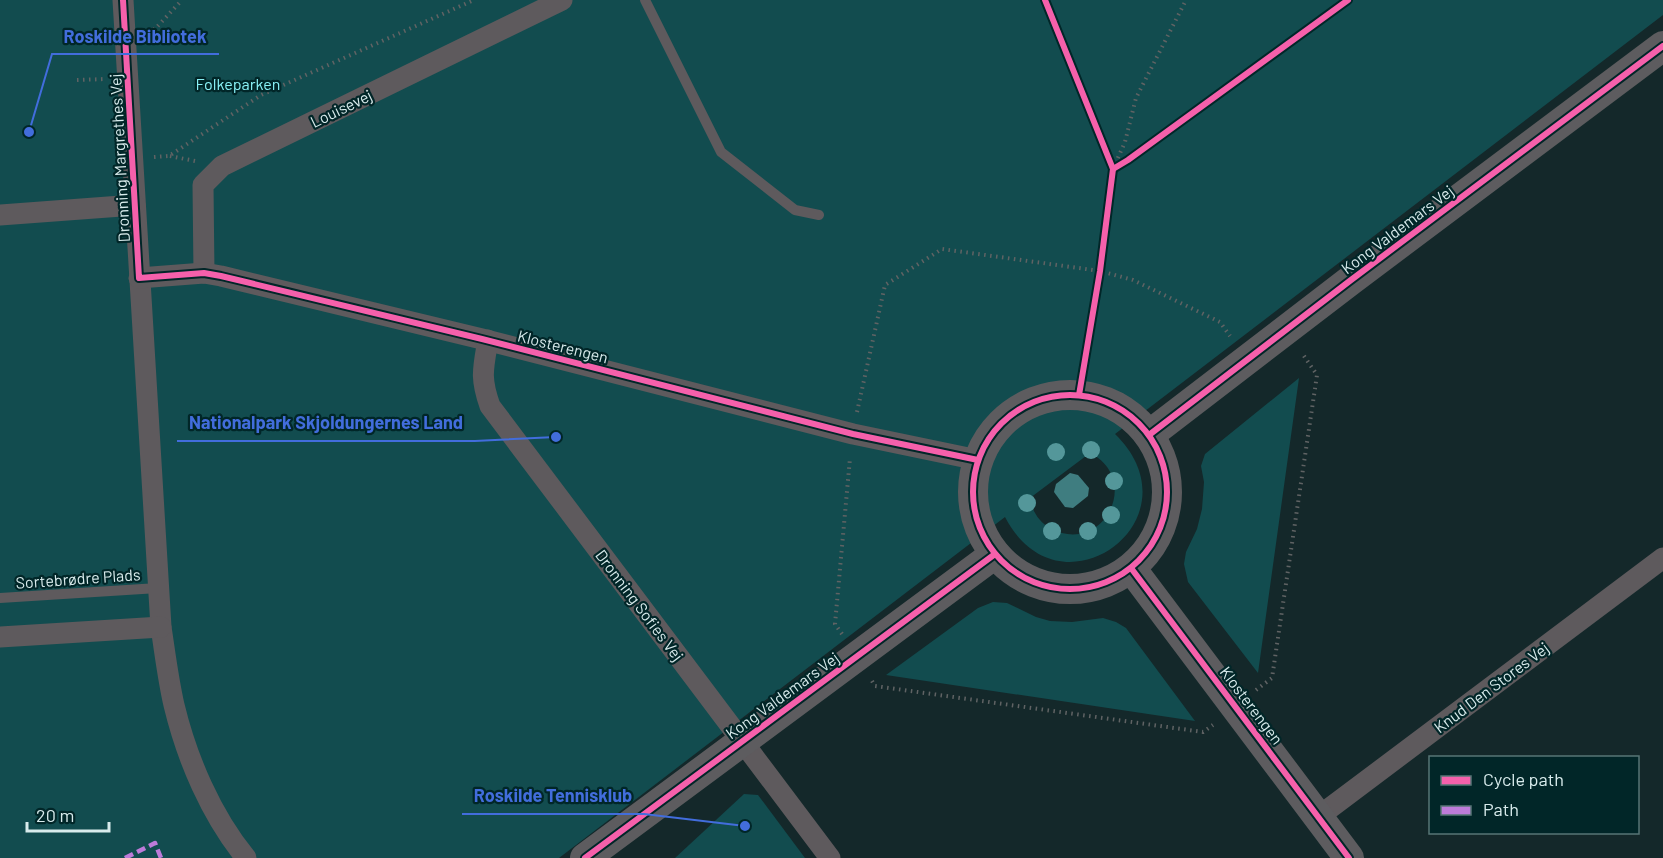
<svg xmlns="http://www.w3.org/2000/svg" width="1663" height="858" viewBox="0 0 1663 858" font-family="Barlow,sans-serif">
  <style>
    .green { fill: #124c4f; fill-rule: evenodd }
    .water { fill: #3f7d80 }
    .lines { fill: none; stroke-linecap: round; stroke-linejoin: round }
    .path { stroke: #606364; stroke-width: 4; stroke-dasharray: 1.5 4.5; stroke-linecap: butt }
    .lane { stroke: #5e5a5d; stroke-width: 10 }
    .street { stroke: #5e5a5d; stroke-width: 21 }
    .secondary { stroke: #5d5c5f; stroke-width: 30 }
    .quiet { stroke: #bd7bd9; stroke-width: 4.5; stroke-dasharray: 9 4.5; stroke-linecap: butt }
    .cycleway-casing { stroke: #012628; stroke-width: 10 }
    .cycleway { stroke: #f560ab; stroke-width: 6 }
    .tree { fill: #54979a }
    .labels { text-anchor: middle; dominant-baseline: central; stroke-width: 4.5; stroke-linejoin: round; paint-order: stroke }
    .park-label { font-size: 16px; fill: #89f1f6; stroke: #012628 }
    .street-label { font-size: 16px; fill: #d8ebec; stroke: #012628 }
    .leader { fill: none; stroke: #426ddc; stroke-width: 2 }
    .callout-dot { fill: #426ddc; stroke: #012628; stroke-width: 2 }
    .callout-label { font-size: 18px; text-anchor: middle; font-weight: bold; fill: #426ddc; stroke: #012628; stroke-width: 4.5; stroke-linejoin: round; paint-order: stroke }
  </style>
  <rect width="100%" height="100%" fill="#14282a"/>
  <g class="green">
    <path d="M0,0H1663V15L1115,434C1202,519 1060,623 1005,517L559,858H0ZM1090,453C1143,480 1102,557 1050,528C1039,522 1032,511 1030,498Z"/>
    <polygon points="1299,378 1258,673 1188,582 1184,564 1186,552 1197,529 1202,509 1204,482 1201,466 1205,454"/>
    <polygon points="993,602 1007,603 1036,617 1050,621 1072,622 1103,618 1116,622 1126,628 1195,721 886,675 978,608"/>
    <polygon points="744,794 758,795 805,858 675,858"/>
  </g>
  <polygon class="water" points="1070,473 1078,475 1089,488 1088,496 1073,508 1065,507 1054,492 1056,484"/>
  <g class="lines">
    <g class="path">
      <polyline points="147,30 155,29 182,0"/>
      <polyline points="77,80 106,79"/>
      <polyline points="170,156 195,161"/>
      <polyline points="154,157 169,156 261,95 474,0"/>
      <polyline points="1113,169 1125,142 1136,98 1186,0"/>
      <polyline points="857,412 885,285 942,249 1100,271 1133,280 1220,322 1230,336"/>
      <polyline points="842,634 835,624 850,458"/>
      <polyline points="872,681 875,686 1203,732 1213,725"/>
      <polyline points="1256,690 1272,678 1317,375 1302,353"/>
    </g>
    <g class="lane">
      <polyline points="645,0 721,152 795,210 819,215"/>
      <polyline points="0,598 158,588"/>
    </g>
    <g class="street">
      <path d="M123,0L161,627C165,653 168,679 174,705C187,759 211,815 246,858"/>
      <polyline points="0,215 135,205"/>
      <polyline points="204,273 203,185 222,166 562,0"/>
      <polyline points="139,278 204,273 221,276 482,339 853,434 978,460"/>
      <path d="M488,340C483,369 480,378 490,406L830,858"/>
      <polyline points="0,637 161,627"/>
      <polyline points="1318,817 1663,558"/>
    </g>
    <g class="secondary">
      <circle cx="1070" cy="492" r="97"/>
      <polyline points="1149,435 1351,280 1663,46"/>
      <polyline points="1131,568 1349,858"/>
      <polyline points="585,858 995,554"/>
    </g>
    <polyline class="quiet" points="125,858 155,843 161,858"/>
    <g class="cycleway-casing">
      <g id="cycleway">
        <polyline points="123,0 139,278 204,273 221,276 482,339 853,434 978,460"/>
        <polyline points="1045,0 1113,169 1100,271 1079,395"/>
        <polyline points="1113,169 1128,160 1348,0"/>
        <circle cx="1070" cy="492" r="97"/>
        <polyline points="1149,435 1351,280 1663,46"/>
        <polyline points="1131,568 1349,858"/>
        <polyline points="585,858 995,554"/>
      </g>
    </g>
    <use href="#cycleway" class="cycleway"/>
  </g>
  <g class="tree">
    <circle cx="1091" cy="450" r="9"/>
    <circle cx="1056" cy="452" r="9"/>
    <circle cx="1114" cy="481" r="9"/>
    <circle cx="1027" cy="503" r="9"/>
    <circle cx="1111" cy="515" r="9"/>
    <circle cx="1052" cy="531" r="9"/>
    <circle cx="1088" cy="531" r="9"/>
  </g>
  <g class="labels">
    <g class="park-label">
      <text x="238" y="83">Folkeparken</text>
    </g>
    <g class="street-label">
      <text transform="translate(341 108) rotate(-26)">Louisevej</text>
      <text transform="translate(119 158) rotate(-93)">Dronning Margrethes Vej</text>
      <text transform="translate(1397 229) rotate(-37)">Kong Valdemars Vej</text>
      <text transform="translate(563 346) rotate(14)">Klosterengen</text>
      <text transform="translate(78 578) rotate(-4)">Sortebrødre Plads</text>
      <text transform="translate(640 605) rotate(53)">Dronning Sofies Vej</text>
      <text transform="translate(1491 687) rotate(-37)">Knud Den Stores Vej</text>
      <text transform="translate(782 695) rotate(-36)">Kong Valdemars Vej</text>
      <text transform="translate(1252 705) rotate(53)">Klosterengen</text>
    </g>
  </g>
  <path class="leader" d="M29 132L52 54H219M556 437L475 441H177M745 826L644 814H462"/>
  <g class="callout-dot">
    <circle cx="29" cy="132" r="6"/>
    <circle cx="556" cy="437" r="6"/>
    <circle cx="745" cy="826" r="6"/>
  </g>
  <g class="callout-label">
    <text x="135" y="43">Roskilde Bibliotek</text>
    <text x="326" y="429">Nationalpark Skjoldungernes Land</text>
    <text x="553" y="802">Roskilde Tennisklub</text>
  </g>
  <rect x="1429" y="756" width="210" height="78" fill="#012628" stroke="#577576" stroke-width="1.5"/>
  <rect x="1441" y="776" width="30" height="9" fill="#f560ab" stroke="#577576" stroke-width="1.5"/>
  <text x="1483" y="786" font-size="18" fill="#d8ebec">Cycle path</text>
  <rect x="1441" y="806" width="30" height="9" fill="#bd7bd9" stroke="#577576" stroke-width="1.5"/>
  <text x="1483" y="816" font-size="18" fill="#d8ebec">Path</text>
  <path d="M27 822v9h82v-9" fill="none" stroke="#d8ebec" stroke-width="3"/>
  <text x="36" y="822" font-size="18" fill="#d8ebec" stroke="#012628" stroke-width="4.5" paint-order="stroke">20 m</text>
</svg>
